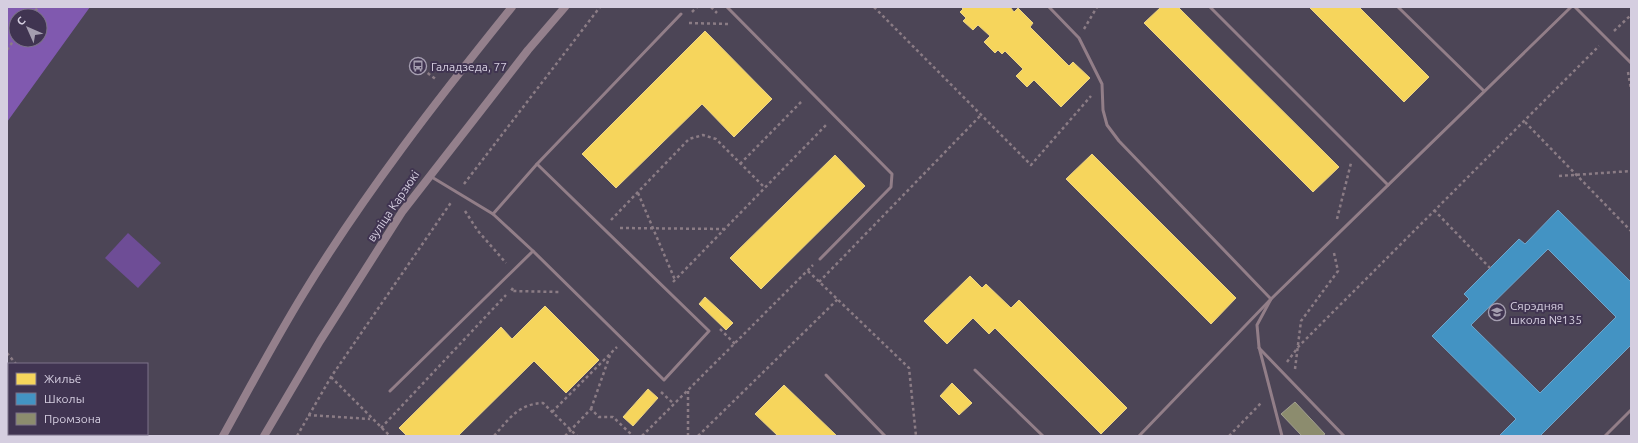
<svg xmlns="http://www.w3.org/2000/svg" width="1638" height="443" viewBox="0 0 1638 443" font-family="Ubuntu,sans-serif">
  <style>
    .green { fill: #6e4d96 }
    .forest { fill: #8059af; fill-rule: evenodd }
    .homes { fill: #f6d55c; stroke: #ecd384 }
    .schools { fill: #4393c3; stroke: #6fa5cc; fill-rule: evenodd }
    .industry { fill: #8c8c6e; stroke: #a2a090 }
    .lines { fill: none; stroke-linecap: round; stroke-linejoin: round }
    .path { stroke: #8b7c85; stroke-width: 2.5; stroke-dasharray: 3 3; stroke-linecap: butt }
    .lane { stroke: #927e88; stroke-width: 3 }
    .secondary { stroke: #94808c; stroke-width: 8 }
    .labels { text-anchor: middle; dominant-baseline: central; stroke-width: 4; stroke-linejoin: round; paint-order: stroke }
    .poi-label { font-size: 12px; fill: #d5cee0; stroke: #403451; text-anchor: start }
    .street-label { font-size: 12px; fill: #d5cee0; stroke: #403451 }
  </style>
  <rect width="100%" height="100%" fill="#4c4556"/>
  <polygon class="green" points="128,233 161,263 138,288 105,258"/>
  <path class="forest" d="M7,7H90L7,122ZM16,16H40V40H16Z"/>
  <g class="homes">
    <polygon points="961,7 1010,7 1014,12 1018,8 1033,23 1030,27 1069,66 1073,62 1090,78 1061,107 1034,80 1027,87 1016,76 1023,69 1005,51 1002,54 998,50 995,53 984,42 990,36 978,25 973,30 963,21 966,18 960,12 963,9"/>
    <polygon points="1161,7 1178,7 1339,167 1313,192 1144,23"/>
    <polygon points="1309,7 1359,7 1429,77 1404,102"/>
    <polygon points="705,31 772,99 734,137 702,104 616,188 582,154"/>
    <polygon points="1092,154 1236,298 1211,324 1066,179"/>
    <polygon points="835,155 865,186 761,289 730,258"/>
    <polygon points="970,276 982,288 986,284 1011,308 1019,300 1127,408 1101,434 995,328 989,334 973,318 947,344 924,321"/>
    <polygon points="705,297 733,323 726,330 699,304"/>
    <polygon points="545,306 599,360 566,393 534,361 458,436 407,436 399,428 501,327 512,339"/>
    <polygon points="952,383 972,403 959,415 940,396"/>
    <polygon points="784,385 837,436 778,436 755,414"/>
    <polygon points="648,389 658,398 633,426 623,417"/>
  </g>
  <path class="schools" d="M1558,210L1631,282V345L1540,436H1499L1516,419L1432,336L1469,299L1464,294L1519,239L1525,244ZM1548,249L1616,317L1540,393L1471,325Z"/>
  <polygon class="industry" points="1295,402 1325,434 1322,436 1302,436 1281,414"/>
  <g class="lines">
    <g class="path">
      <polyline points="711,7 717,13"/>
      <polyline points="874,7 1031,165 1091,96"/>
      <polyline points="692,12 697,7"/>
      <polyline points="32,16 38,7"/>
      <polyline points="689,23 728,24"/>
      <polyline points="1084,29 1097,7"/>
      <polyline points="1614,31 1631,15"/>
      <polyline points="7,50 16,37"/>
      <polyline points="418,66 437,80"/>
      <polyline points="1628,72 1631,89"/>
      <polyline points="1525,122 1631,231"/>
      <polyline points="740,164 803,100"/>
      <polyline points="1559,176 1631,171"/>
      <polyline points="464,184 600,7"/>
      <polyline points="638,193 675,280"/>
      <polyline points="1434,210 1490,268"/>
      <polyline points="465,211 478,231 506,263"/>
      <polyline points="1337,219 1351,163"/>
      <polyline points="611,220 689,139 703,135 716,139 765,188"/>
      <polyline points="620,228 724,229"/>
      <polyline points="808,271 909,368 916,436"/>
      <polyline points="673,282 827,124"/>
      <polyline points="819,282 981,115"/>
      <polyline points="513,288 511,291 559,292"/>
      <polyline points="720,329 735,344"/>
      <polyline points="7,353 16,364"/>
      <polyline points="1287,362 1299,346 1599,46"/>
      <polyline points="1295,369 1301,321 1338,271 1334,253"/>
      <polyline points="331,377 390,436"/>
      <polyline points="661,392 674,404"/>
      <polyline points="591,409 610,355"/>
      <polyline points="552,412 617,347"/>
      <polyline points="308,415 370,419"/>
      <polyline points="381,428 506,295"/>
      <polyline points="47,436 47,434"/>
      <polyline points="297,436 331,377 452,201"/>
      <path d="M494,436C509,419 518,404 543,403L577,436"/>
      <polyline points="565,436 591,409 599,417 613,417 633,436"/>
      <polyline points="642,436 813,265"/>
      <polyline points="688,436 688,389"/>
      <polyline points="698,436 838,299"/>
      <polyline points="1229,436 1262,402"/>
    </g>
    <g class="lane">
      <polyline points="727,7 892,174 891,187 820,259"/>
      <polyline points="1049,7 1079,38 1102,84 1103,110 1107,125 1119,141 1271,299 1257,325 1259,347 1282,436"/>
      <polyline points="1210,7 1388,185"/>
      <polyline points="1398,7 1484,91"/>
      <polyline points="1575,7 1631,63"/>
      <polyline points="430,176 493,214 537,164 681,14"/>
      <polyline points="533,251 664,380 709,331 537,164"/>
      <polyline points="1259,348 1344,436"/>
      <polyline points="975,370 1043,436"/>
      <polyline points="826,375 885,436"/>
      <polyline points="390,391 533,251 493,214"/>
      <polyline points="1139,436 1271,299 1571,7"/>
      <polyline points="1605,436 1631,410"/>
    </g>
    <g class="secondary">
      <path d="M223,436C249,389 274,342 302,296C364,194 437,100 512,7"/>
      <polyline points="264,436 320,341 402,212 528,50 565,7"/>
    </g>
  </g>
  <defs>
    <g id="bus-ring" transform="scale(0.9)"><circle r="9.5" fill="#403451" stroke="#a59eb0" stroke-width="1.5"/><path d="M-5-6H5V4H4V6H2V4H-2V6H-4V4H-5ZM-3.5-4V0h7V-4ZM-3.5 1.2v1.5H-2V1.2ZM2 1.2v1.5H3.5V1.2Z" fill="#a59eb0"/></g>
    <g id="school-ring" transform="scale(0.9)"><circle r="9.5" fill="#403451" stroke="#a59eb0" stroke-width="1.5"/><path d="M0-5L7-2L0 1L-7-2ZM-4 1L0 2.5L4 1V4Q0 6-4 4Z" fill="#a59eb0"/></g>
  </defs>
  <g fill-rule="evenodd">
    <use href="#bus-ring" x="418" y="66"/>
    <use href="#school-ring" x="1497" y="312"/>
  </g>
  <g class="labels">
    <g class="poi-label">
      <text x="431" y="66">Галадзеда, 77</text>
      <text x="1510" y="305">Сярэдняя<tspan x="1510" dy="14">школа №135</tspan></text>
    </g>
    <g class="street-label">
      <text transform="translate(393 206) rotate(-56)">вуліца Карзюкі</text>
    </g>
  </g>
  <rect width="1638" height="443" fill="none" stroke="#d5cee0" stroke-width="16"/>
  <rect x="8" y="363" width="140" height="72" fill="#403451" stroke="#7c728a"/>
  <rect x="16" y="373" width="20" height="12" fill="#f6d55c" stroke="#7c728a"/>
  <text x="44" y="383" font-size="12" fill="#d5cee0">Жильё</text>
  <rect x="16" y="393" width="20" height="12" fill="#4393c3" stroke="#7c728a"/>
  <text x="44" y="403" font-size="12" fill="#d5cee0">Школы</text>
  <rect x="16" y="413" width="20" height="12" fill="#8c8c6e" stroke="#7c728a"/>
  <text x="44" y="423" font-size="12" fill="#d5cee0">Промзона</text>
  <g transform="translate(28 28) rotate(315)"><circle r="19" fill="#403451" stroke="#7c728a"/>
  <path d="M0-3L7 15L0 10L-7 15Z" fill="#a59eb0"/>
  <text y="-6" font-size="11" font-weight="bold" text-anchor="middle" fill="#d5cee0">С</text>
  </g>
</svg>
